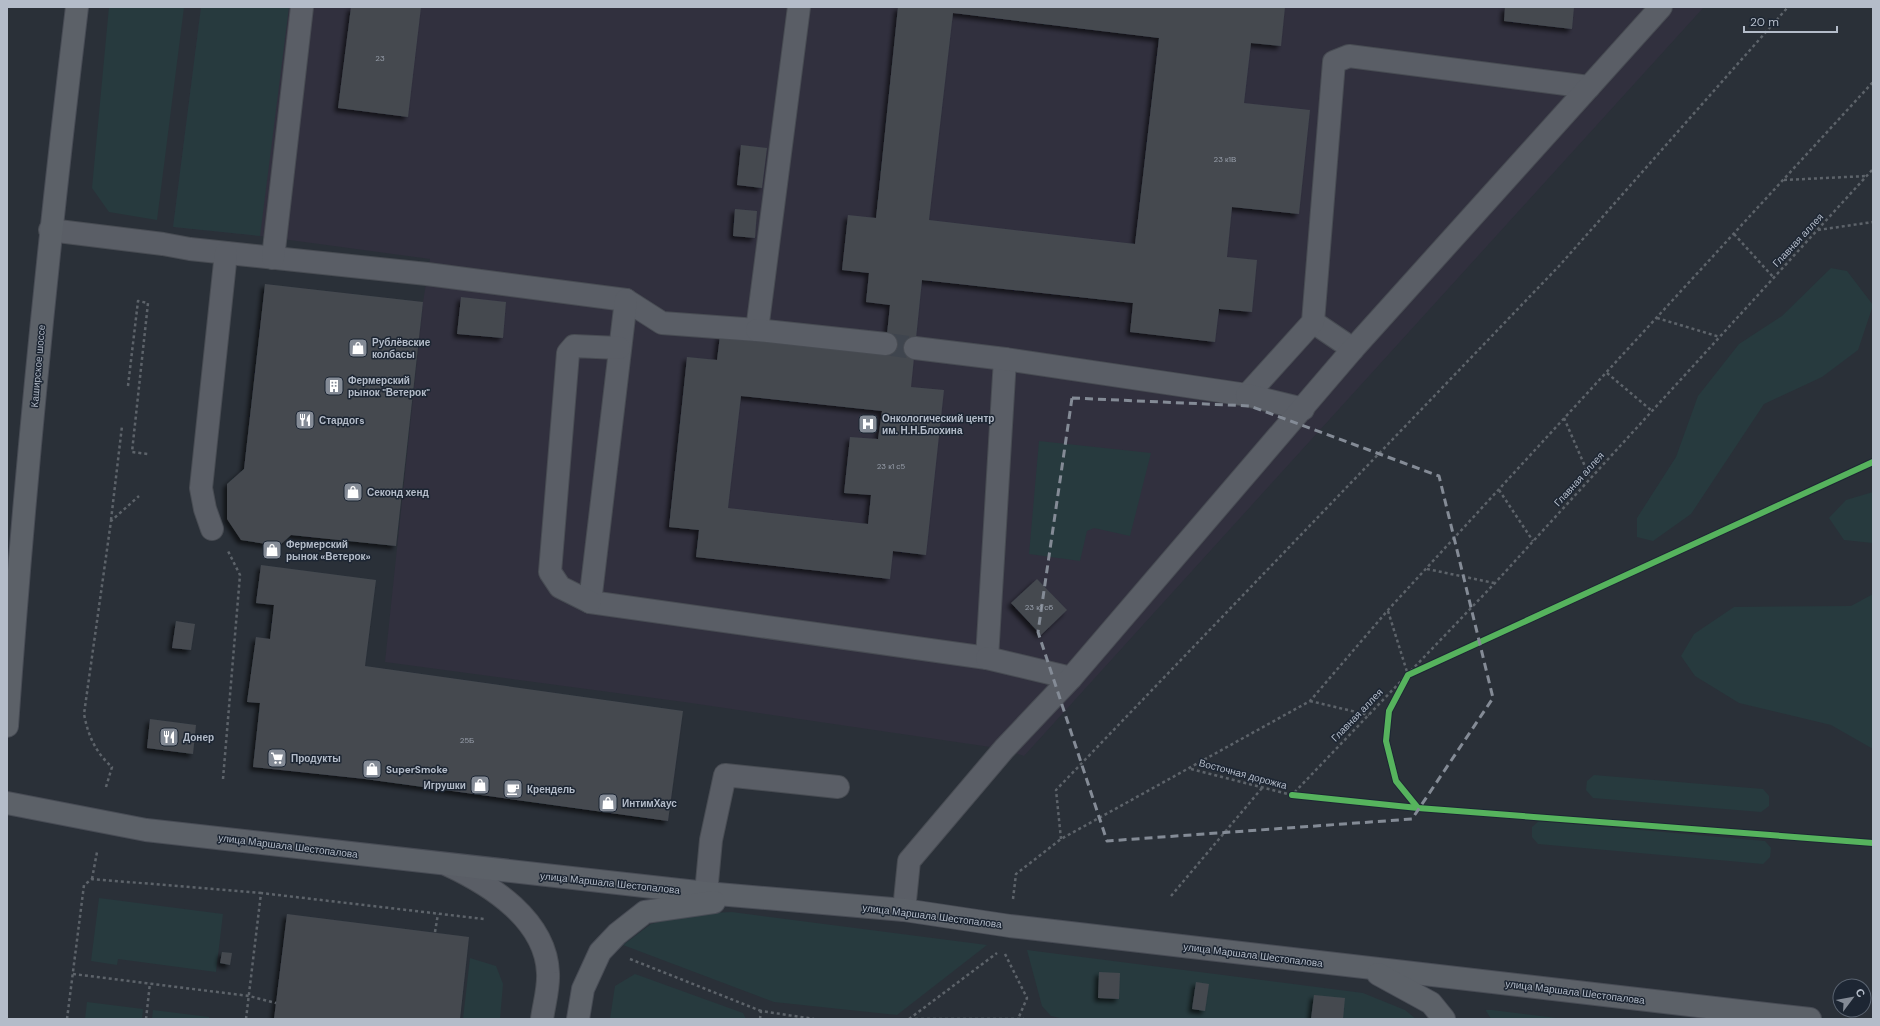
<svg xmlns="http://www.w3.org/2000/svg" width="1880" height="1026" viewBox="0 0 1880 1026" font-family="'DM Sans',sans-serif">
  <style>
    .medical { fill: #31303e }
    .green { fill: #273a3e }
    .building { fill: #444950; fill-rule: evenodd; filter: url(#shadow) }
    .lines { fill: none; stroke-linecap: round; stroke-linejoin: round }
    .minor-tunnel { stroke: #3f454e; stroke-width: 22; stroke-dasharray: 22 11; stroke-linecap: butt }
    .minor-casing { stroke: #484c53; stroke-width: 24 }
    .major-casing { stroke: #484c55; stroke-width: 24 }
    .path { stroke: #5d636a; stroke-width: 2.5; stroke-dasharray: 3 3; stroke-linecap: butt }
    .minor { stroke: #5a5e66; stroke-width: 22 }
    .major { stroke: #5c6168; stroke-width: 22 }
    .cycleway-casing { stroke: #1d2633; stroke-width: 8 }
    .cycleway { stroke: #56b35d; stroke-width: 6 }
    .marked { fill: none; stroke: #848b96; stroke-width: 3; stroke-dasharray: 8 5; stroke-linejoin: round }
    .labels { text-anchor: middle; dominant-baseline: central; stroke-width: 3; stroke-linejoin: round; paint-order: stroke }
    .number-label { font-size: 8px; fill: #989fab }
    .street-label { font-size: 10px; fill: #b4bcc9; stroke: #1d2633 }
    .poi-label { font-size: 10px; font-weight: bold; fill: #b4bcc9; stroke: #1d2633; text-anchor: start }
  </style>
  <defs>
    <filter id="shadow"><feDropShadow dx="-3.5" dy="3.5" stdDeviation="2" flood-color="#0009"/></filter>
  </defs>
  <rect width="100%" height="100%" fill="#2a3038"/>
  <polygon class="medical" points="201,7 1704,7 1024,756 1004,749 684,702 385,662 423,302 430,259 260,236 173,227"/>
  <g class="green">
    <polygon points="109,7 184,7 157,220 109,212 92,188"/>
    <polygon points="201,7 289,7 260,236 173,227"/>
    <polygon points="1831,268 1847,271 1873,305 1858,350 1822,377 1764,404 1691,514 1653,541 1637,537 1637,518 1676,457 1698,396 1739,344 1782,316"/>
    <polygon points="1039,441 1151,453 1130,536 1094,528 1087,531 1080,561 1029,554"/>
    <polygon points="1873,492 1873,543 1844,540 1829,518 1846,500"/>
    <polygon points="1873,594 1873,749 1831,725 1739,703 1695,676 1681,656 1694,634 1734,607 1851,606"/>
    <polygon points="1594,775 1763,789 1769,796 1769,806 1761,812 1593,798 1586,790 1587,781"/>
    <polygon points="1539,821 1765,841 1771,848 1770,857 1763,864 1538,844 1532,837 1532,827"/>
    <polygon points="99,898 223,914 216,972 118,959 117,965 91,961"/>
    <polygon points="732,912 987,945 897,1015 774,1002 623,945 651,924 689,914"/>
    <polygon points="1027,950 1363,993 1405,1010 1416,1019 1065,1019 1051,1016 1042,1006"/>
    <polygon points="470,958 496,966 503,984 500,1019 463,1019"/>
    <polygon points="635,974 743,1013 746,1019 610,1019 615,986"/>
    <polygon points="87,1002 143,1009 142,1019 85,1019"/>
    <polygon points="1485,1009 1484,1009 1565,1019 1491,1019"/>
    <polygon points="153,1010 209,1017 209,1019 152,1019"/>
  </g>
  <g class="building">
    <polygon points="351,7 421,7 408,117 338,108"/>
    <path d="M898,7H1285L1281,46L1251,43L1244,103L1310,110L1299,214L1232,207L1227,257L1257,260L1252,312L1219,309L1215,342L1130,332L1133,303L922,280L911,387L944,390L926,555L893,551L890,579L696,557L699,530L669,527L687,357L717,360L720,335L885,353L890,305L866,302L869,273L842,270L848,215L876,218ZM953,13L1159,38L1135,244L929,220ZM741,396L882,411L878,439L850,437L844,493L871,495L868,524L728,508Z"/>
    <polygon points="1505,7 1574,7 1572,29 1504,21"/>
    <polygon points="741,145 767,148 762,188 737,185"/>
    <polygon points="735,209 757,211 755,238 733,236"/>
    <polygon points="265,284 423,302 396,546 291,535 279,546 241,540 227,519 227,484 244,469"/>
    <polygon points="461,297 506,302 503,338 457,334"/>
    <polygon points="261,565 376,580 365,666 683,711 668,821 365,779 253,767 260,703 247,702 256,637 270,639 274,605 256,603"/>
    <polygon points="1037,579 1067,610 1041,635 1011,603"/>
    <polygon points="176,621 195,624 191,650 172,648"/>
    <polygon points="150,719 196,725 193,754 147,748"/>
    <polygon points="287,914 469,937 460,1019 274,1019"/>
    <polygon points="222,952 232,953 230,965 220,963"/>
    <polygon points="1099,972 1120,973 1119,999 1098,998"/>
    <polygon points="1196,982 1209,984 1205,1011 1192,1009"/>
    <polygon points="1314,995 1345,998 1343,1019 1311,1019"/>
  </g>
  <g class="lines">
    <polyline class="minor-tunnel" points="886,344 915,348"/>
    <g class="minor-casing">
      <g id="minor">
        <polyline points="50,230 163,244 190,249 427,274 626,300 662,323 757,330 799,7"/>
        <polyline points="273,258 302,7"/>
        <polyline points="626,300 590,602 987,658 1005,359"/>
        <polyline points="1313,322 1353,349"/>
        <polyline points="757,330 886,344"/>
        <polyline points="915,348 1005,359 1247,395 1313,322 1334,62 1349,56 1589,87"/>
        <polyline points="1247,395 1303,409"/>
        <polyline points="212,529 205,509 201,488 226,253"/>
        <polyline points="590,602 560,587 550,572 568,353 574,346 619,348"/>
        <polyline points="987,658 1071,678"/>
        <path d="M448,865C491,885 546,920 548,973C549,988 544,1004 542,1019"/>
        <polyline points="706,893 711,840 725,775 838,787"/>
        <polyline points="904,910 909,861 1004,749 1071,678 1353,349 1661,7"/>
      </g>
    </g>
    <g class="major-casing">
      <g id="major">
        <path d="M7,726C24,486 48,246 77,7"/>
        <polyline points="7,803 146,830 706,893 904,910 1010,926 1810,1019"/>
        <polyline points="1378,974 1431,1003 1444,1019"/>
        <polyline points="578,1019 583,989 600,952 617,934 645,912 714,902"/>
      </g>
    </g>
    <g class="path">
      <polyline points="1784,180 1867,176"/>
      <polyline points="1818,230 1873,222"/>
      <polyline points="1734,234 1774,278"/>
      <polyline points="1657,318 1720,337"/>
      <polyline points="1607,373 1652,411"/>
      <polyline points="128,386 138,301 148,303 132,452 148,454"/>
      <polyline points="1564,418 1590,478"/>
      <polyline points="1499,490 1533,541"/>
      <polyline points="111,520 122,426"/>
      <polyline points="1427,569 1494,583"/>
      <polyline points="1388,611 1408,675"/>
      <polyline points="1310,701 1369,715"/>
      <polyline points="1191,769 1292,795 1495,583 1873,169"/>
      <polyline points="223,779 240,575 228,551"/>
      <path d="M106,787L112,767C95,752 88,735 84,714L111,521L139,496"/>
      <polyline points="1061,839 1056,790 1560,265 1788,7"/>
      <polyline points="92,879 97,852"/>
      <polyline points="1171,896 1262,788"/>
      <polyline points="1013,899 1016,874 1061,839 1310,701 1388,610 1873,82"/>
      <polyline points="435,932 438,914"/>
      <polyline points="1005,954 1027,998 1018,1019"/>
      <polyline points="630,959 761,1011"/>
      <polyline points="73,974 249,996 276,1003"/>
      <polyline points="67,1019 84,885 92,879 261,893"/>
      <polyline points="146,1019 150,983"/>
      <polyline points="246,1019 261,893 484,919"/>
      <polyline points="760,1019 761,1011 814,1019"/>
      <polyline points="909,1019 997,953"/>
      <polyline points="915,1019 1024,1019"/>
    </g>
    <use href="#minor" class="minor"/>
    <use href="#major" class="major"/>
    <g class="cycleway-casing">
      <g id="cycleway">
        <polyline points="1292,795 1418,808 1873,843"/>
        <polyline points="1418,808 1396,781 1386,741 1389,711 1408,675 1873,462"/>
      </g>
    </g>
    <use href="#cycleway" class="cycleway"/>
  </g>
  <path class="marked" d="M1072,398L1250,406L1439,476L1493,698L1412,819L1107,841L1038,632Z"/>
  <defs>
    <g id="shop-square" transform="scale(1)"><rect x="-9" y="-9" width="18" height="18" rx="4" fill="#848b96" stroke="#1d2633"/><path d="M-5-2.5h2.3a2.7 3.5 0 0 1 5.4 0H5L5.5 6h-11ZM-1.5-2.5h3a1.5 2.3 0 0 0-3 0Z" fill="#fff"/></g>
    <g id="building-square" transform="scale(1)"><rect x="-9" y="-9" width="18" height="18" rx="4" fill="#848b96" stroke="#1d2633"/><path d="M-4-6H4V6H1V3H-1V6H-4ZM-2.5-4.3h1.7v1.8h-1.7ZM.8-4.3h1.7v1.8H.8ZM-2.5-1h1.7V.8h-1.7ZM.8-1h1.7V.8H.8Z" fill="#fff"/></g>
    <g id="restaurant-square" transform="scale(1)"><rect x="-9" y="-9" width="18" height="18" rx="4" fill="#848b96" stroke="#1d2633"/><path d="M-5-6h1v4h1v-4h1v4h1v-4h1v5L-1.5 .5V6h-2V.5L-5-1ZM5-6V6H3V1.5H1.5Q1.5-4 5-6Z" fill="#fff"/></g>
    <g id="hospital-square" transform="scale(1)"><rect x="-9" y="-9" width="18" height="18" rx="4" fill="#848b96" stroke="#1d2633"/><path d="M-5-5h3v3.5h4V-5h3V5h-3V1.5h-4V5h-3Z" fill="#fff"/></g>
    <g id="supermarket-square" transform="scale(1)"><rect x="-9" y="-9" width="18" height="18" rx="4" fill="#848b96" stroke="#1d2633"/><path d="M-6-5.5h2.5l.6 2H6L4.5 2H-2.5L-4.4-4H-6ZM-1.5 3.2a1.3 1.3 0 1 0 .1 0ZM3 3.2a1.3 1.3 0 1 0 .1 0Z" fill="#fff"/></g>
    <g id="cafe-square" transform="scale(1)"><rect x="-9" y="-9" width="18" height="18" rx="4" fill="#848b96" stroke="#1d2633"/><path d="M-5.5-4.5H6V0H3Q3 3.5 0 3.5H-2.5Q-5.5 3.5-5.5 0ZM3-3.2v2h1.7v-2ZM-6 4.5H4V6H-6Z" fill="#fff"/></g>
  </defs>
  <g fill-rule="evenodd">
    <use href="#shop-square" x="358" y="348"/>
    <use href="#building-square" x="334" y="386"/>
    <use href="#restaurant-square" x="305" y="420"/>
    <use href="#hospital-square" x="868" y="424"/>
    <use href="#shop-square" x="353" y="492"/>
    <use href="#shop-square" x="272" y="550"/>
    <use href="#restaurant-square" x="169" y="737"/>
    <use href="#supermarket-square" x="277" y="758"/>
    <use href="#shop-square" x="372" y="769"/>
    <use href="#shop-square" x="480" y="785"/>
    <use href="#cafe-square" x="513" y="789"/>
    <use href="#shop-square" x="608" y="803"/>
  </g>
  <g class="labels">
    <g class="number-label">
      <text x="380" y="58">23</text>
      <text x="1225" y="159">23 к1В</text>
      <text x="891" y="466">23 к1 с5</text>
      <text x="1039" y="607">23 к1 с6</text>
      <text x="467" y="740">25Б</text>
    </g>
    <g class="street-label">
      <text transform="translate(1798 240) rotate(-47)">Главная аллея</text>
      <text transform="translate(38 366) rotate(-85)">Каширское шоссе</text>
      <text transform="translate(1579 479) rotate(-48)">Главная аллея</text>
      <text transform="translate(1357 715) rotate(-46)">Главная аллея</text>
      <text transform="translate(1243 774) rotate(15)">Восточная дорожка</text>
      <text transform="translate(288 846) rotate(7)">улица Маршала Шестопалова</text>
      <text transform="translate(610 883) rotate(6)">улица Маршала Шестопалова</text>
      <text transform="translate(932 916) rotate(7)">улица Маршала Шестопалова</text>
      <text transform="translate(1253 955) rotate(7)">улица Маршала Шестопалова</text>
      <text transform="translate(1575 992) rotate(7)">улица Маршала Шестопалова</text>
    </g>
    <g class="poi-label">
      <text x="372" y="342">Рублёвские<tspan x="372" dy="12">колбасы</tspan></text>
      <text x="348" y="380">Фермерский<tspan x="348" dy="12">рынок "Ветерок"</tspan></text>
      <text x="882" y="418">Онкологический центр<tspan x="882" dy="12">им. Н.Н.Блохина</tspan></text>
      <text x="319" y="420">Стардогs</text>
      <text x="367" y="492">Секонд хенд</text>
      <text x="286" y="544">Фермерский<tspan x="286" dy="12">рынок «Ветерок»</tspan></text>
      <text x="183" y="737">Донер</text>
      <text x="291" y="758">Продукты</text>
      <text x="386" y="769">SuperSmoke</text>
      <text x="466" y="785" text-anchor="end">Игрушки</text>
      <text x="527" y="789">Крендель</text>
      <text x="622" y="803">ИнтимХаус</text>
    </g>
  </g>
  <rect width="1880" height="1026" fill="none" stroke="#b4bcc9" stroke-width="16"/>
  <g transform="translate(1852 998) rotate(58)"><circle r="19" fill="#1d2633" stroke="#59626f"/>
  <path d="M0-3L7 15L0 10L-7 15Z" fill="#848b96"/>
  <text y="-6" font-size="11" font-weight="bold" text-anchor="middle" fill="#b4bcc9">С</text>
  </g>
  <path d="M1744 26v6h93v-6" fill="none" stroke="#b4bcc9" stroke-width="2"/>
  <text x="1750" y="26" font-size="12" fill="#b4bcc9" stroke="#1d2633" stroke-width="3" paint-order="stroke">20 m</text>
</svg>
